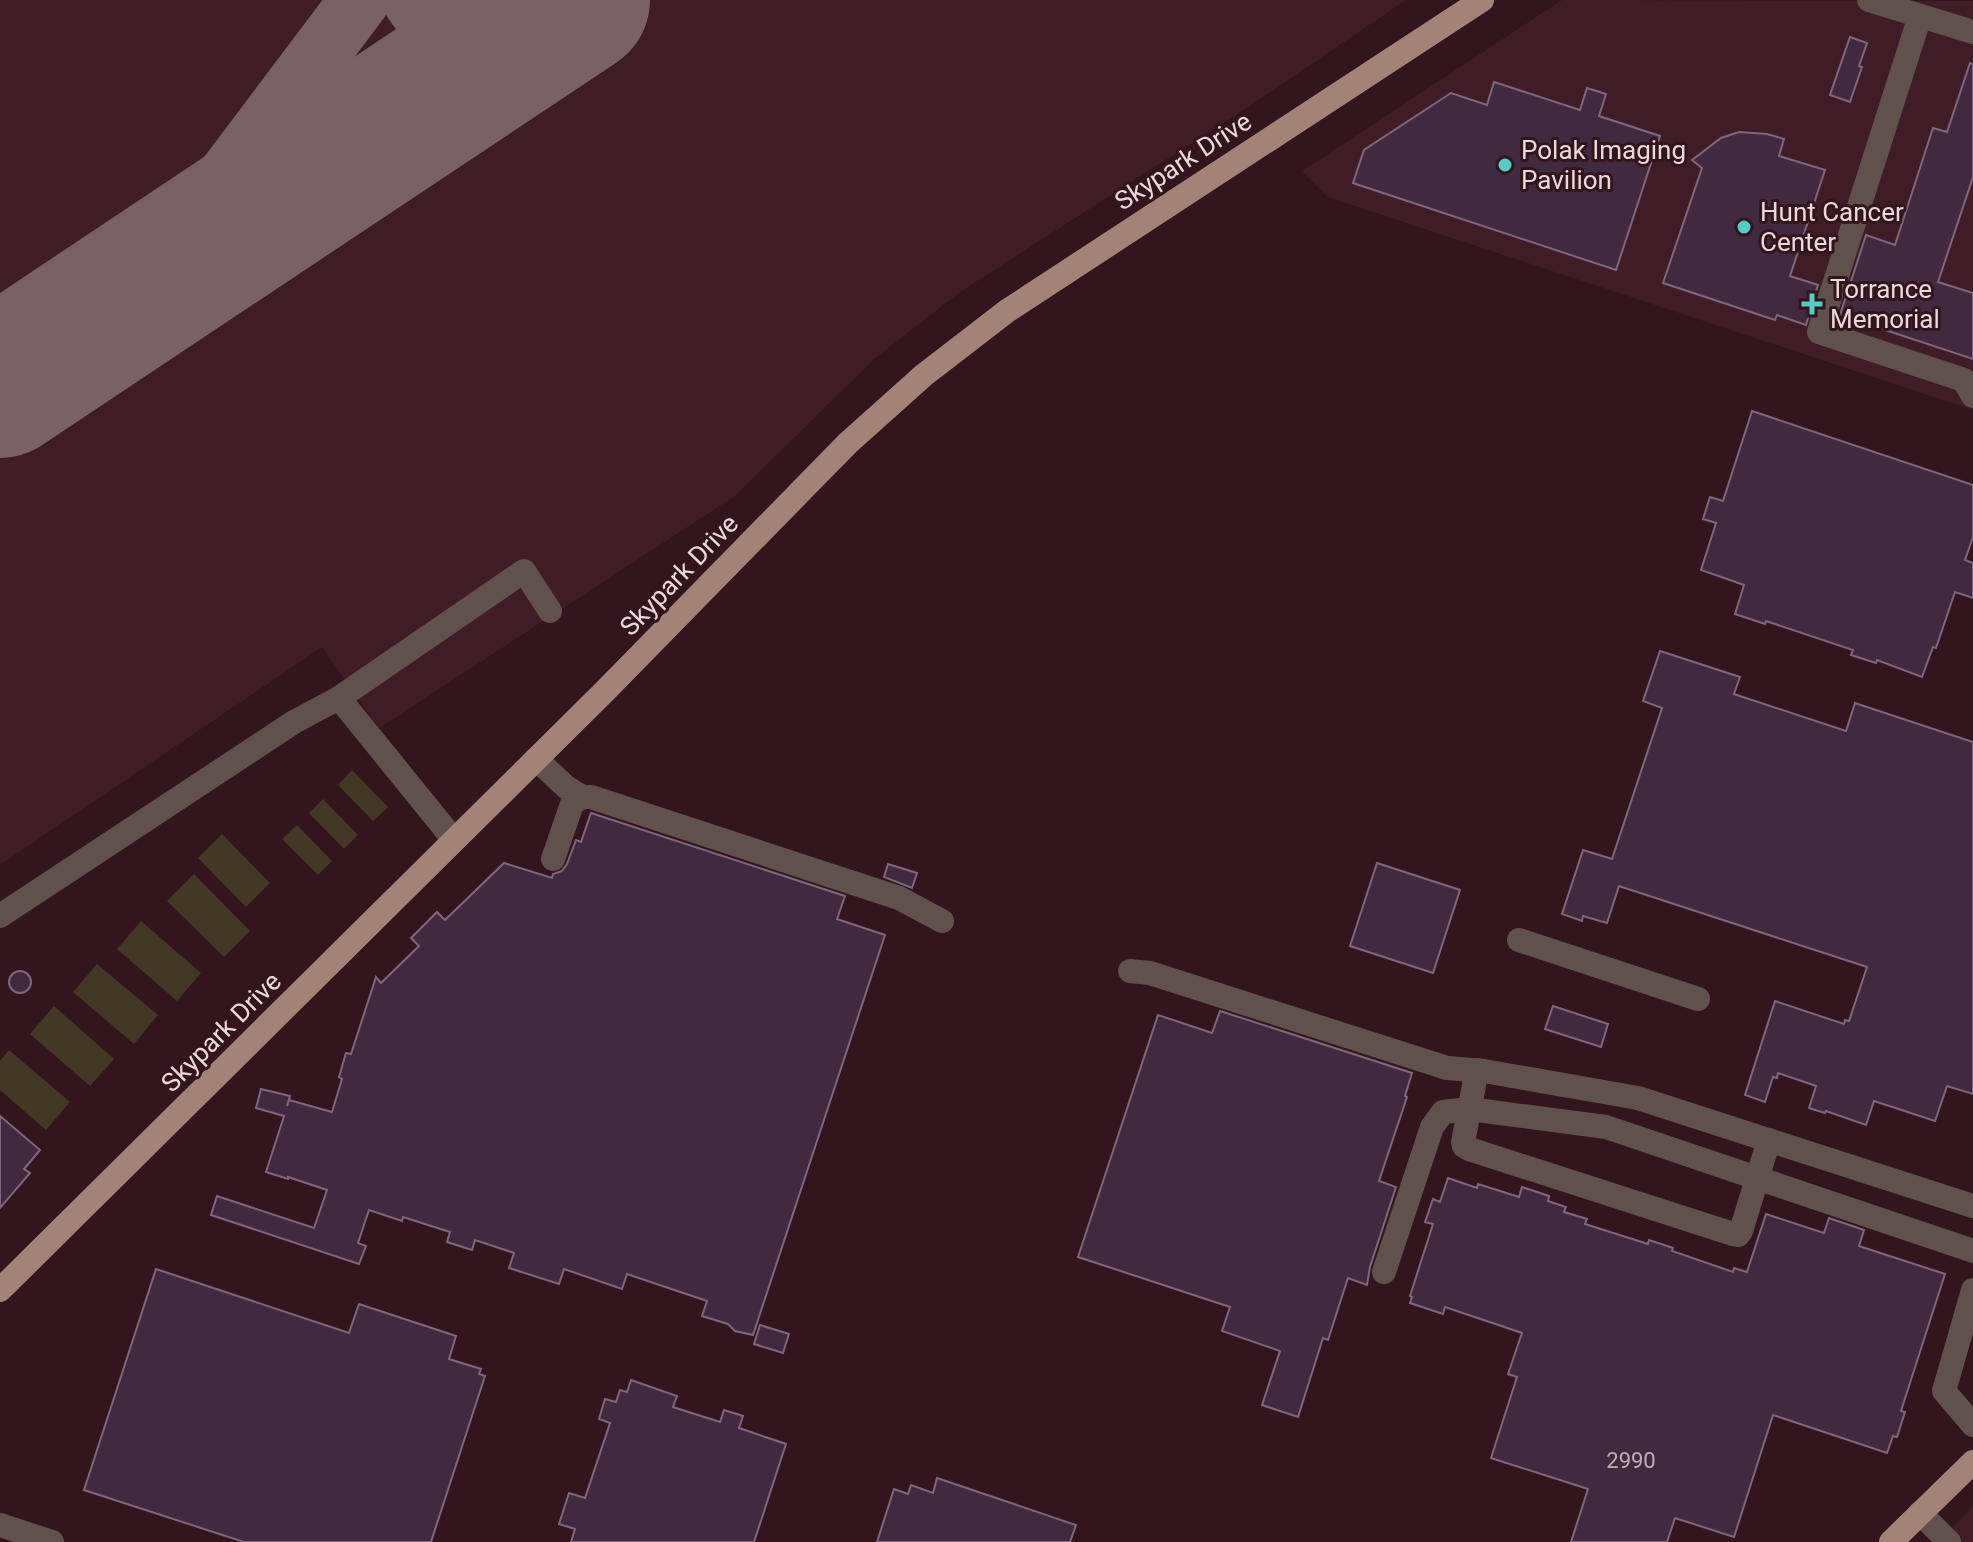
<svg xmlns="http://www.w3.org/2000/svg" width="1973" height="1542" viewBox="0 0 1973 1542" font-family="Roboto,sans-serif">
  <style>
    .built { fill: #401d26 }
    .green { fill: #433726 }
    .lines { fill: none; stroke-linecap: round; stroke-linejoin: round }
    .taxiway { stroke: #7a6067; stroke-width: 60 }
    .runway { stroke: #7a6067; stroke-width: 150 }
    .building { fill: #41293f; stroke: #80667d; stroke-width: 2 }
    .minor { stroke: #61514c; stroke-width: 24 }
    .major { stroke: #a38378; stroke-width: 24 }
    .poi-dot { fill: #55cdc6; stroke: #32151d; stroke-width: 3 }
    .labels { text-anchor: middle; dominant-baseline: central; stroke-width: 6; stroke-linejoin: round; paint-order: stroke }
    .number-label { font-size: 22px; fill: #c1acb4 }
    .poi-label { font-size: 26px; fill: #ecd7db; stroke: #32151d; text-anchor: start }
    .street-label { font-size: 26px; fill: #ecd7db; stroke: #32151d }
  </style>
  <rect width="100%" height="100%" fill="#32151d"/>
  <g class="built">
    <polygon points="0,0 1406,0 1251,105 960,292 873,360 735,496 379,728 322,647 0,865"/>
    <polygon points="1562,0 1973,1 1973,410 1328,197 1302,171"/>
    <polygon points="1973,1507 1973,1542 1938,1542"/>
  </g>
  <g class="green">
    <polygon points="352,770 388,807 373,821 338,785"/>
    <polygon points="323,799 358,835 344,849 309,813"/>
    <polygon points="297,825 332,861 318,875 282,839"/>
    <polygon points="222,834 270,883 246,907 198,858"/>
    <polygon points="194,874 250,931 224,957 167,901"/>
    <polygon points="141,921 201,973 177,1001 117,949"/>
    <polygon points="97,964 158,1015 134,1044 73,992"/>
    <polygon points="54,1006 114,1059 90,1086 30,1034"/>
    <polygon points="9,1050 70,1102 46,1130 0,1090 0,1061"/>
  </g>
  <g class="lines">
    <g class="taxiway">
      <path d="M412,0C440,44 466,40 513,41"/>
      <polyline points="143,288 360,0"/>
    </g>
    <polyline class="runway" points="0,383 575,0"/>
  </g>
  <g class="building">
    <polygon points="1850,37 1867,43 1859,66 1862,67 1850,102 1830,95"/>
    <polygon points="1970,63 1973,64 1973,177 1938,282 1973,293 1973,359 1840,315 1866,235 1895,245 1933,128 1947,132"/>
    <polygon points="1494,82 1580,110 1587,88 1606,94 1599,116 1660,136 1616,270 1353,183 1364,150 1451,93 1487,105"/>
    <polygon points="1739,132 1767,134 1784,139 1779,156 1825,170 1790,276 1818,285 1806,325 1777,315 1775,320 1663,283 1702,168 1692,160 1721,138"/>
    <polygon points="1752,411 1973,485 1973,537 1965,560 1973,563 1973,598 1955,592 1936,648 1933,647 1922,677 1877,660 1876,663 1851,655 1853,650 1766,621 1765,624 1735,614 1744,585 1701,570 1716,523 1703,519 1710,497 1723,501"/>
    <polygon points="1660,651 1740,677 1734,694 1846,731 1855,703 1973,742 1973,1094 1947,1086 1935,1121 1874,1101 1866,1125 1826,1111 1825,1113 1809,1108 1816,1086 1778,1073 1777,1078 1773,1077 1765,1102 1745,1095 1775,1001 1844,1024 1845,1020 1849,1021 1867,967 1619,886 1607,923 1583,916 1582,921 1562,914 1583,850 1612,859 1662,708 1643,701"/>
    <polygon points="591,813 845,896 837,919 885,935 753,1335 735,1331 728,1324 702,1316 707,1301 627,1274 622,1289 564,1269 559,1284 509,1268 514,1253 475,1240 472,1250 447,1242 450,1232 403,1217 402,1221 369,1210 358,1243 366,1246 359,1264 211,1215 217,1196 314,1228 327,1190 288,1177 288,1179 266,1172 284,1116 256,1108 261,1089 290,1096 287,1106 289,1100 332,1112 342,1079 339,1077 346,1053 351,1054 376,977 381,983 419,946 411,938 437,912 445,920 504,863 552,878 553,874 562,871 567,864 576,840 581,842"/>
    <polygon points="1377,863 1460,890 1433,973 1350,946"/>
    <polygon points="888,864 917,873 912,888 884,877"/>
    <circle cx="20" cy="982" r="11"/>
    <polygon points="1553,1006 1608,1024 1601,1047 1545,1029"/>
    <polygon points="1220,1011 1412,1073 1405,1096 1407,1097 1379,1181 1396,1187 1370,1267 1367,1285 1348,1278 1328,1340 1323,1338 1298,1417 1262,1405 1280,1351 1222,1331 1230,1307 1078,1257 1158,1015 1212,1033"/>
    <polygon points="0,1116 40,1150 24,1169 30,1173 0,1208"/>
    <polygon points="1448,1178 1477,1188 1478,1184 1519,1197 1522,1187 1549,1196 1548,1201 1566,1207 1564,1212 1587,1219 1585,1224 1648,1244 1649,1240 1673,1248 1672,1251 1733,1272 1734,1268 1747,1272 1766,1214 1824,1233 1829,1218 1864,1230 1859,1246 1945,1274 1901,1411 1905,1412 1897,1437 1893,1436 1887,1453 1773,1415 1734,1537 1675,1518 1667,1542 1571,1542 1588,1489 1491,1458 1517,1377 1508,1374 1522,1333 1445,1307 1443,1314 1410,1303 1412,1297 1410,1296 1433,1224 1425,1222 1433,1199 1440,1202"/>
    <polygon points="156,1269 349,1333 359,1304 456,1336 449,1359 481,1369 479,1374 485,1376 431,1542 244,1542 84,1490"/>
    <polygon points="760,1325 789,1334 783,1353 754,1344"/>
    <polygon points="631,1380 677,1396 673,1407 720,1422 724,1410 743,1416 739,1428 786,1444 754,1542 571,1542 575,1529 559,1524 569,1493 585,1498 610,1423 599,1419 605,1399 616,1402 620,1390 627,1392"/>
    <polygon points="937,1478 1076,1525 1070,1542 877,1542 894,1489 908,1494 911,1485 933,1493"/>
  </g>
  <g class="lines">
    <g class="minor">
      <polyline points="1869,0 1973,32"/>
      <polyline points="1920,16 1819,332 1964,380 1973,396"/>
      <polyline points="339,698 524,571 550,611"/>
      <polyline points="536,759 566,787 582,797"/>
      <polyline points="553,859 572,804 582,797 591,797 899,898 942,921"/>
      <polyline points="0,916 294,722 339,698 454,840"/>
      <polyline points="1519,940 1698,999"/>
      <polyline points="1130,971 1150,973 1447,1068 1484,1071 1638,1098 1973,1206"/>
      <polyline points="1477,1070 1463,1142 1464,1146 1469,1149 1733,1234 1738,1235 1741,1231 1769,1140"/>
      <polyline points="1384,1272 1432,1127 1443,1112 1469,1109 1606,1127 1973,1251"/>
      <polyline points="1973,1290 1944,1391 1973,1425"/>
      <polyline points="1920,1513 1949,1542"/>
      <polyline points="0,1525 52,1542"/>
    </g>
    <g class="major">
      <polyline points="0,1290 604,692 848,443 924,375 1007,311 1482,0"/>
      <polyline points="1891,1542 1973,1462"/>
    </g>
  </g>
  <g class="poi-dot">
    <circle cx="1505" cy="165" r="8"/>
    <circle cx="1744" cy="227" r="8"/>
    <path d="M1808 292h8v8h8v8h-8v8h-8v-8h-8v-8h8z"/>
  </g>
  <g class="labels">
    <g class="number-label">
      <text x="1631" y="1460">2990</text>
    </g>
    <g class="poi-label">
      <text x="1521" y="150">Polak Imaging<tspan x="1521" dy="30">Pavilion</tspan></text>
      <text x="1760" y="212">Hunt Cancer<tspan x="1760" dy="30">Center</tspan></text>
      <text x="1830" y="289">Torrance<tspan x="1830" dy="30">Memorial</tspan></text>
    </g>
    <g class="street-label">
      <text transform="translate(1183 161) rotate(-33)">Skypark Drive</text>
      <text transform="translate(679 575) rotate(-46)">Skypark Drive</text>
      <text transform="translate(221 1032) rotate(-45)">Skypark Drive</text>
    </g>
  </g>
</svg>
